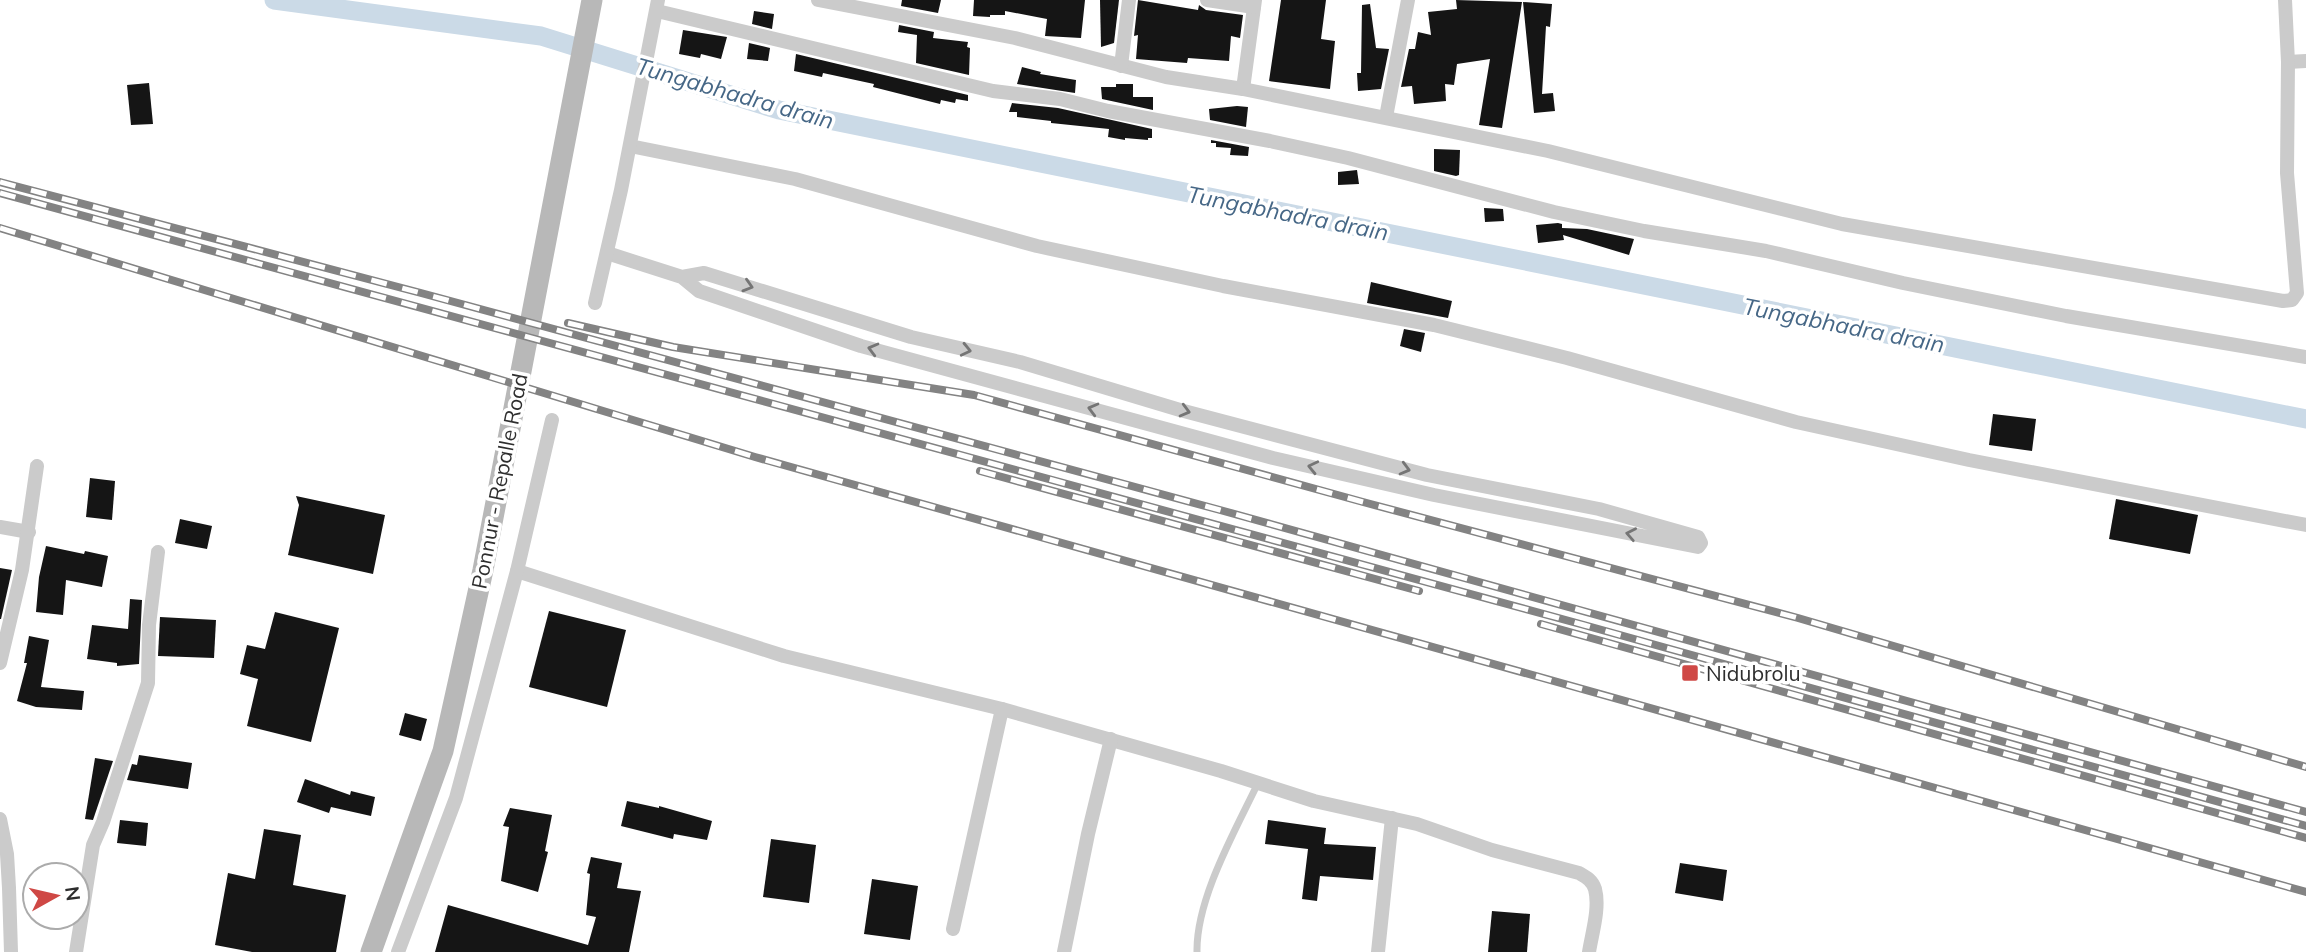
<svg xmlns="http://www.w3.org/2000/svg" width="2306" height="952" viewBox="0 0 2306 952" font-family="Mulish,sans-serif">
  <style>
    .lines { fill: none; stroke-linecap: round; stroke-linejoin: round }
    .canal { stroke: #cbdae7; stroke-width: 19 }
    .building { fill: #151515 }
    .lane { stroke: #cbcbcb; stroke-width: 7 }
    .street { stroke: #cbcbcb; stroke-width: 14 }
    .secondary { stroke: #b8b8b8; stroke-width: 21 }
    .rail-casing { stroke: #838383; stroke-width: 8 }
    .rail { stroke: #fff; stroke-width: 5; stroke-dasharray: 16; stroke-linecap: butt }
    .oneway { stroke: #757575 }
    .poi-dot { fill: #cf4845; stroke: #fff; stroke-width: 2.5 }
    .labels { text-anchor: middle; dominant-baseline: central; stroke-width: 7; stroke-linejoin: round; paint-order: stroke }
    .street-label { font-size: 21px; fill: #2e2e2e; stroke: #fff }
    .poi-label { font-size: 21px; fill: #2e2e2e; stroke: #fff; text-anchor: start }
    .water-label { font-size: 23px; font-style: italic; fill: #466786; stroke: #fff }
  </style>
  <rect width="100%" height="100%" fill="#fff"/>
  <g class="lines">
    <polyline class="canal" points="274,0 541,36 779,110 2306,419"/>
  </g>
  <g class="building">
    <polygon points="902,0 941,0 938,13 901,6"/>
    <polygon points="974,0 1085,0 1081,38 1045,36 1047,19 1005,11 1005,15 990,15 990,17 973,16"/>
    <polygon points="1100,0 1119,0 1114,43 1101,47"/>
    <polygon points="1138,0 1198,10 1199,5 1206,10 1243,15 1240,38 1231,36 1229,61 1188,58 1187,63 1136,59 1138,35 1134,36"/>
    <polygon points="1281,0 1326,0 1321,39 1335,41 1330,89 1269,81"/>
    <polygon points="1456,0 1522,2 1502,128 1479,125 1490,59 1457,64 1454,85 1445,84 1446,101 1414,104 1412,86 1401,87 1409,49 1415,49 1418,32 1431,35 1428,12 1457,9"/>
    <polygon points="1523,2 1552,4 1550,27 1546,26 1542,94 1553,93 1555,111 1534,113"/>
    <polygon points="1370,4 1376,48 1389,49 1381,89 1358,91 1357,73 1361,73 1362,5"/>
    <polygon points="754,11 774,14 772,29 752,24"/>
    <polygon points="899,25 934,32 933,38 968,42 967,47 970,48 969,75 916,63 917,35 898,32"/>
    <polygon points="683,30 727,37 721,59 701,54 700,58 679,54"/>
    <polygon points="749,43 770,48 768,61 747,59"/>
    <polygon points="796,54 968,95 968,101 956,99 955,103 941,100 940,104 873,87 874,84 823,73 822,77 794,71"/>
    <polygon points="1022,67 1041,72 1040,74 1076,80 1075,93 1017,84"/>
    <polygon points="149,83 153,124 131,125 127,85"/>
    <polygon points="1116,84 1133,84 1133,97 1153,97 1153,110 1102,99 1101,87 1116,87"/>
    <polygon points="1012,103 1058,108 1152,129 1152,138 1148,138 1148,140 1125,138 1125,140 1108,137 1109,129 1051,123 1051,121 1017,117 1017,112 1009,112"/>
    <polygon points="1237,106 1248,107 1246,127 1210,120 1209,109"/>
    <polygon points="1211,140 1249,147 1248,156 1230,155 1231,148 1216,147 1216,143 1211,143"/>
    <polygon points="1434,149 1460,150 1459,175 1456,176 1434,171"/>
    <polygon points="1357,170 1359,184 1338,185 1338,172"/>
    <polygon points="1484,208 1503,209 1504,221 1485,222"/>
    <polygon points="1558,223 1562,224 1562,228 1587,229 1634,239 1629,255 1563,235 1564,240 1538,243 1536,225"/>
    <polygon points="1371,282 1452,301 1448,318 1367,303"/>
    <polygon points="1404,329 1425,333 1421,352 1400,346"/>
    <polygon points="1993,414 2036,419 2032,451 1989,445"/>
    <polygon points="90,478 115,481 112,520 86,517"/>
    <polygon points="296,496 385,515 373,574 288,555 299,505"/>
    <polygon points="2116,499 2198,515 2190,554 2109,539"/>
    <polygon points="180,519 212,526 207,549 175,543"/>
    <polygon points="46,546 84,554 85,551 108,556 102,587 66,580 63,615 36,612 39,577"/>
    <polygon points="0,568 12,570 1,619 0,619"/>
    <polygon points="130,599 142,600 139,664 117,666 117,663 87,659 92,625 128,629"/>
    <polygon points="549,611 626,630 607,707 529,687"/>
    <polygon points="275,612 339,628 311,742 247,726 258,679 240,674 247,645 265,649"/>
    <polygon points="160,617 216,620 214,658 158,656"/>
    <polygon points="29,636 49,640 41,687 84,691 82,710 36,707 17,701 27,663 24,663"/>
    <polygon points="405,713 427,719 421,741 399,735"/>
    <polygon points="139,755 192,763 188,789 127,780 132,764 137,765"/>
    <polygon points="95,758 113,761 93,820 85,819"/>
    <polygon points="305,779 350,795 351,791 375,797 371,816 331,807 329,813 297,802"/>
    <polygon points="627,801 659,808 659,806 712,821 707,840 674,834 673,839 621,826"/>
    <polygon points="510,808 552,815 545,851 548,852 538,892 501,881 509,827 503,826"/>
    <polygon points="120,820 148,823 146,846 117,843"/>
    <polygon points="1268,820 1326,828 1324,844 1376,847 1373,880 1320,876 1317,901 1302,899 1308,849 1265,844"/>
    <polygon points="264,829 301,835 293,885 346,895 336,952 252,952 215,945 228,873 255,879"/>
    <polygon points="771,839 816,845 809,903 763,897"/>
    <polygon points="591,857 622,863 617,888 641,891 629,952 435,952 448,905 588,945 596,917 586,915 590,874 587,873"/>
    <polygon points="1680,863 1727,870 1723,901 1675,893"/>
    <polygon points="872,879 918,886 910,940 864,934"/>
    <polygon points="1492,911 1530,914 1527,952 1488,952"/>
  </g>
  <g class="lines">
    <path class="lane" d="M1197,952C1196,899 1235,831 1258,783"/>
    <g class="street">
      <polyline points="818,0 1015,38 1166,77 1243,89 1255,0"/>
      <polyline points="1207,0 1254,7"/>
      <polyline points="657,11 993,91 1060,99 1108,111 1270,141 1348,158 1554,212 1644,231 1766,251 1903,283 2066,316 2306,357"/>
      <polyline points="2288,62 2306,61"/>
      <polyline points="1121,66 1129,0"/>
      <polyline points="1243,89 1548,151 1842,224 2283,301 2292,300 2297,293 2287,173 2288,62 2285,0"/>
      <polyline points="1386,117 1408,0"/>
      <polyline points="630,146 795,179 1037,246 1223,286 1434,325 1567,358 1796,422 1969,460 2306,525"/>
      <polyline points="607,253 682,277 699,291 861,346 1273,458 1434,495 1698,547 1701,543 1698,537 1599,509 1427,475 1180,410 1020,362 911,337 704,273 682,277"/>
      <polyline points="595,303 621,190 658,0"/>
      <polyline points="0,527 29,532"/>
      <path d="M517,571L784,656L1002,709L1221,771L1314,801L1417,824L1492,850L1579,873C1586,877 1592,880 1595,889C1600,908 1592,933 1589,952"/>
      <polyline points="0,663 22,570 37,466"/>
      <polyline points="0,819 7,854 9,888 11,952"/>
      <polyline points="953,929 1002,709"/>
      <polyline points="76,952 93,845 103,822 148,683 149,625 158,552"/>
      <polyline points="398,952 456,798 517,571 552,420"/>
      <polyline points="1064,952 1088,834 1111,739"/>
      <polyline points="1378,952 1392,818"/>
    </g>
    <polyline class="secondary" points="371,952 443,751 459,679 483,570 592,0"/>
    <g class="rail-casing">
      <g id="rail">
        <polyline points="0,182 421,293 1220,510 2306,812"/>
        <polyline points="0,193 1584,625 2306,826"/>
        <polyline points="0,228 755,457 2306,892"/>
        <polyline points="568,323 673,347 974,395 1363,502 1798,618 2306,767"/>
        <polyline points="980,471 1419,591"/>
        <polyline points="1541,624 2306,838"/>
      </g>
    </g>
    <use href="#rail" class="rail"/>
  </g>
  <defs><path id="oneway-chevron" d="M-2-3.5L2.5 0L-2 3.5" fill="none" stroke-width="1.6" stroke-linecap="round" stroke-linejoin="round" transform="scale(1.75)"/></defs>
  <g class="oneway">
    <use href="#oneway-chevron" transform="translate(748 286) rotate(17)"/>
    <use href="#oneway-chevron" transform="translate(873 349) rotate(-165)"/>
    <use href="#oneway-chevron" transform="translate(966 350) rotate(13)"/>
    <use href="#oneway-chevron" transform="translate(1093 409) rotate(-165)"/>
    <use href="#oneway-chevron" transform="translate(1185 411) rotate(15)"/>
    <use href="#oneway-chevron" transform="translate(1313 467) rotate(-167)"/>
    <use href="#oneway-chevron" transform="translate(1405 469) rotate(15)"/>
    <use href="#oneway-chevron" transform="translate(1631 534) rotate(-169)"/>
  </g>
  <rect class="poi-dot" x="1681" y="664" width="18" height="18" rx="3.5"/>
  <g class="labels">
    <g class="street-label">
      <text transform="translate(499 481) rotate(-79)">Ponnur - Repalle Road</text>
    </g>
    <g class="poi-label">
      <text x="1706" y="673">Nidubrolu</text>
    </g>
    <g class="water-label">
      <text transform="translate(735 93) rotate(16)">Tungabhadra drain</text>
      <text transform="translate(1288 213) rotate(11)">Tungabhadra drain</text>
      <text transform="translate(1844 325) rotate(11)">Tungabhadra drain</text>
    </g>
  </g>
  <g transform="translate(56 896) rotate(82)"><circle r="33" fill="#ffffff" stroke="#ababab" stroke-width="2"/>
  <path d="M0-5L12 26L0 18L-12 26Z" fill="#cf4845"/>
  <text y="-10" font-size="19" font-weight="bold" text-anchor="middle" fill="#2e2e2e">N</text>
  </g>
</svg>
